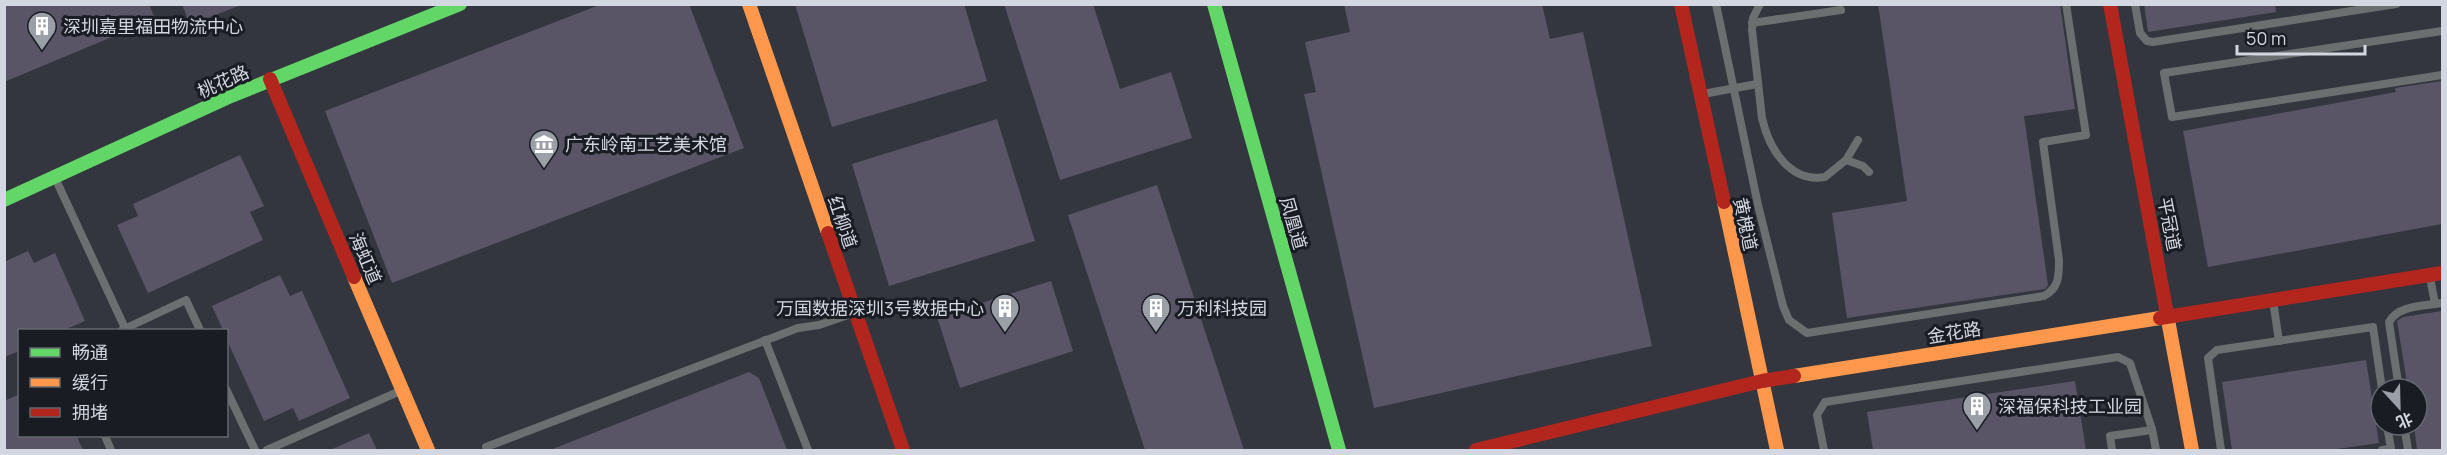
<svg xmlns="http://www.w3.org/2000/svg" width="2447" height="455" viewBox="0 0 2447 455" font-family="Manrope,'Noto Sans SC',sans-serif">
  <style>
    .building { fill: #595567 }
    .lines { fill: none; stroke-linecap: round; stroke-linejoin: round }
    .lane { stroke: #6b6f70; stroke-width: 8 }
    .fast { stroke: #63d668; stroke-width: 14 }
    .slow { stroke: #ff974d; stroke-width: 14 }
    .jam { stroke: #b3261e; stroke-width: 14 }
    .labels { text-anchor: middle; dominant-baseline: central; stroke-width: 6; stroke-linejoin: round; paint-order: stroke }
    .poi-label { font-size: 18px; fill: #d3d7e1; stroke: #191c23; text-anchor: start }
    .street-label { font-size: 18px; fill: #d3d7e1; stroke: #191c23 }
  </style>
  <rect width="100%" height="100%" fill="#33363e"/>
  <g class="building">
    <polygon points="4,4 149,4 155,19 4,82"/>
    <polygon points="182,4 241,4 241,5 190,25"/>
    <polygon points="602,4 689,4 744,148 392,283 325,111"/>
    <polygon points="795,4 964,4 987,81 832,127"/>
    <polygon points="1004,4 1093,4 1120,89 1171,72 1192,138 1060,180"/>
    <polygon points="1344,4 1542,4 1550,39 1583,32 1652,346 1374,408 1304,94 1316,92 1305,42 1350,32"/>
    <polygon points="1878,4 2060,4 2075,109 2024,116 2048,285 2045,289 1847,318 1832,213 1907,201"/>
    <polygon points="2144,4 2275,4 2276,12 2148,32"/>
    <polygon points="2442,81 2442,224 2208,267 2183,131 2396,92 2395,88"/>
    <polygon points="997,119 1035,241 889,286 852,164"/>
    <polygon points="240,155 264,206 250,212 263,240 148,293 117,225 138,216 133,204"/>
    <polygon points="1157,185 1244,450 1145,450 1068,215"/>
    <polygon points="28,251 34,263 55,253 85,321 64,330 20,330 20,351 4,357 4,262"/>
    <polygon points="280,275 290,296 302,291 350,398 299,421 293,408 264,421 226,338 226,330 223,330 212,306"/>
    <polygon points="1051,281 1073,351 960,388 937,317"/>
    <polygon points="2442,311 2442,450 2417,450 2414,425 2417,425 2417,389 2408,389 2397,321 2403,317"/>
    <polygon points="2366,360 2379,443 2330,450 2232,450 2222,382"/>
    <polygon points="749,372 759,378 787,450 550,450"/>
    <polygon points="2075,381 2086,450 1873,450 1867,412"/>
    <polygon points="20,394 20,435 76,435 83,450 4,450 4,401"/>
    <polygon points="369,433 377,450 330,450"/>
  </g>
  <g class="lines">
    <g class="lane">
      <path d="M1716,4L1758,205L1783,306L1789,320L1807,333L2044,296C2059,288 2059,276 2059,260L2043,142L2086,135L2066,4"/>
      <path d="M1760,4L1753,18L1752,30L1762,118C1769,149 1790,183 1825,177L1846,160L1858,140"/>
      <polyline points="2135,4 2140,33 2147,41 2153,42 2396,4"/>
      <polyline points="1752,23 1841,10"/>
      <polyline points="2442,31 2164,73 2172,117 2442,75"/>
      <polyline points="1703,94 1757,84"/>
      <polyline points="1846,160 1863,166 1869,172"/>
      <polyline points="56,180 125,328"/>
      <polyline points="2430,277 2435,304"/>
      <polyline points="2273,301 2279,341"/>
      <polyline points="122,330 186,300 200,330"/>
      <polyline points="765,340 808,450"/>
      <polyline points="226,389 255,450"/>
      <path d="M2399,389L2389,322C2398,305 2425,306 2442,303"/>
      <polyline points="2404,425 2408,450"/>
      <polyline points="105,436 111,450"/>
      <polyline points="267,450 400,391"/>
      <polyline points="487,450 486,447 798,328 819,325 854,313"/>
      <polyline points="1824,450 1817,415 1825,402 2118,357 2130,363 2152,429 2156,450"/>
      <polyline points="2112,450 2110,436 2152,430"/>
      <polyline points="2221,450 2208,358 2217,350 2373,327 2382,389"/>
      <polyline points="2382,450 2391,449 2387,425"/>
    </g>
    <g class="fast">
      <polyline points="1214,4 1339,450"/>
      <polyline points="4,200 231,96 460,4"/>
    </g>
    <g class="slow">
      <polyline points="749,4 828,233"/>
      <polyline points="1724,202 1777,450"/>
      <polyline points="354,277 428,450"/>
      <polyline points="2166,309 2192,450"/>
      <polyline points="1794,376 2160,318"/>
    </g>
    <g class="jam">
      <polyline points="1681,4 1724,202"/>
      <polyline points="2110,4 2166,309"/>
      <polyline points="270,79 354,277"/>
      <polyline points="828,233 903,450"/>
      <polyline points="2160,318 2442,273"/>
      <polyline points="1476,450 1762,381 1794,376"/>
    </g>
  </g>
  <defs>
    <g id="building-pin" transform="scale(1.5)"><path d="M0 17L-7.5 6A9.5 9.5 0 1 1 7.5 6Z" fill="#9b9fa8" stroke="#191c23"/><path d="M-4-6H4V6H1V3H-1V6H-4ZM-2.5-4.3h1.7v1.8h-1.7ZM.8-4.3h1.7v1.8H.8ZM-2.5-1h1.7V.8h-1.7ZM.8-1h1.7V.8H.8Z" fill="#fff"/></g>
    <g id="museum-pin" transform="scale(1.5)"><path d="M0 17L-7.5 6A9.5 9.5 0 1 1 7.5 6Z" fill="#9b9fa8" stroke="#191c23"/><path d="M0-6L6-3V-2H-6V-3ZM-5-1h2V3h-2ZM-1-1h2V3h-2ZM3-1h2V3H3ZM-6 4H6V6H-6Z" fill="#fff"/></g>
  </defs>
  <g fill-rule="evenodd">
    <use href="#building-pin" x="42" y="26"/>
    <use href="#museum-pin" x="544" y="144"/>
    <use href="#building-pin" x="1005" y="308"/>
    <use href="#building-pin" x="1156" y="308"/>
    <use href="#building-pin" x="1977" y="406"/>
  </g>
  <g class="labels">
    <g class="poi-label">
      <text x="63" y="26">深圳嘉里福田物流中心</text>
      <text x="565" y="144">广东岭南工艺美术馆</text>
      <text x="984" y="308" text-anchor="end">万国数据深圳3号数据中心</text>
      <text x="1177" y="308">万利科技园</text>
      <text x="1998" y="406">深福保科技工业园</text>
    </g>
    <g class="street-label">
      <text transform="translate(223 81) rotate(-24)">桃花路</text>
      <text transform="translate(843 222) rotate(71)">红柳道</text>
      <text transform="translate(1294 223) rotate(74)">凤凰道</text>
      <text transform="translate(1746 224) rotate(78)">黄槐道</text>
      <text transform="translate(2170 224) rotate(79)">平冠道</text>
      <text transform="translate(366 258) rotate(67)">海虹道</text>
      <text transform="translate(1954 332) rotate(-9)">金花路</text>
    </g>
  </g>
  <rect width="2447" height="455" fill="none" stroke="#d3d7e1" stroke-width="12"/>
  <rect x="18" y="329" width="210" height="108" fill="#191c23" stroke="#63676f" stroke-width="1.5"/>
  <rect x="30" y="348" width="30" height="9" fill="#63d668" stroke="#63676f" stroke-width="1.5"/>
  <text x="72" y="359" font-size="18" fill="#d3d7e1">畅通</text>
  <rect x="30" y="378" width="30" height="9" fill="#ff974d" stroke="#63676f" stroke-width="1.5"/>
  <text x="72" y="389" font-size="18" fill="#d3d7e1">缓行</text>
  <rect x="30" y="408" width="30" height="9" fill="#b3261e" stroke="#63676f" stroke-width="1.5"/>
  <text x="72" y="419" font-size="18" fill="#d3d7e1">拥堵</text>
  <g transform="translate(2399 407) rotate(158)"><circle r="28" fill="#191c23" stroke="#63676f" stroke-width="1.5"/>
  <path d="M0-4.5L10 22L0 15L-10 22Z" fill="#9b9fa8"/>
  <text y="-9" font-size="16" font-weight="bold" text-anchor="middle" fill="#d3d7e1">北</text>
  </g>
  <path d="M2237 45v9h128v-9" fill="none" stroke="#d3d7e1" stroke-width="3"/>
  <text x="2246" y="45" font-size="18" fill="#d3d7e1" stroke="#191c23" stroke-width="4.5" paint-order="stroke">50 m</text>
</svg>
